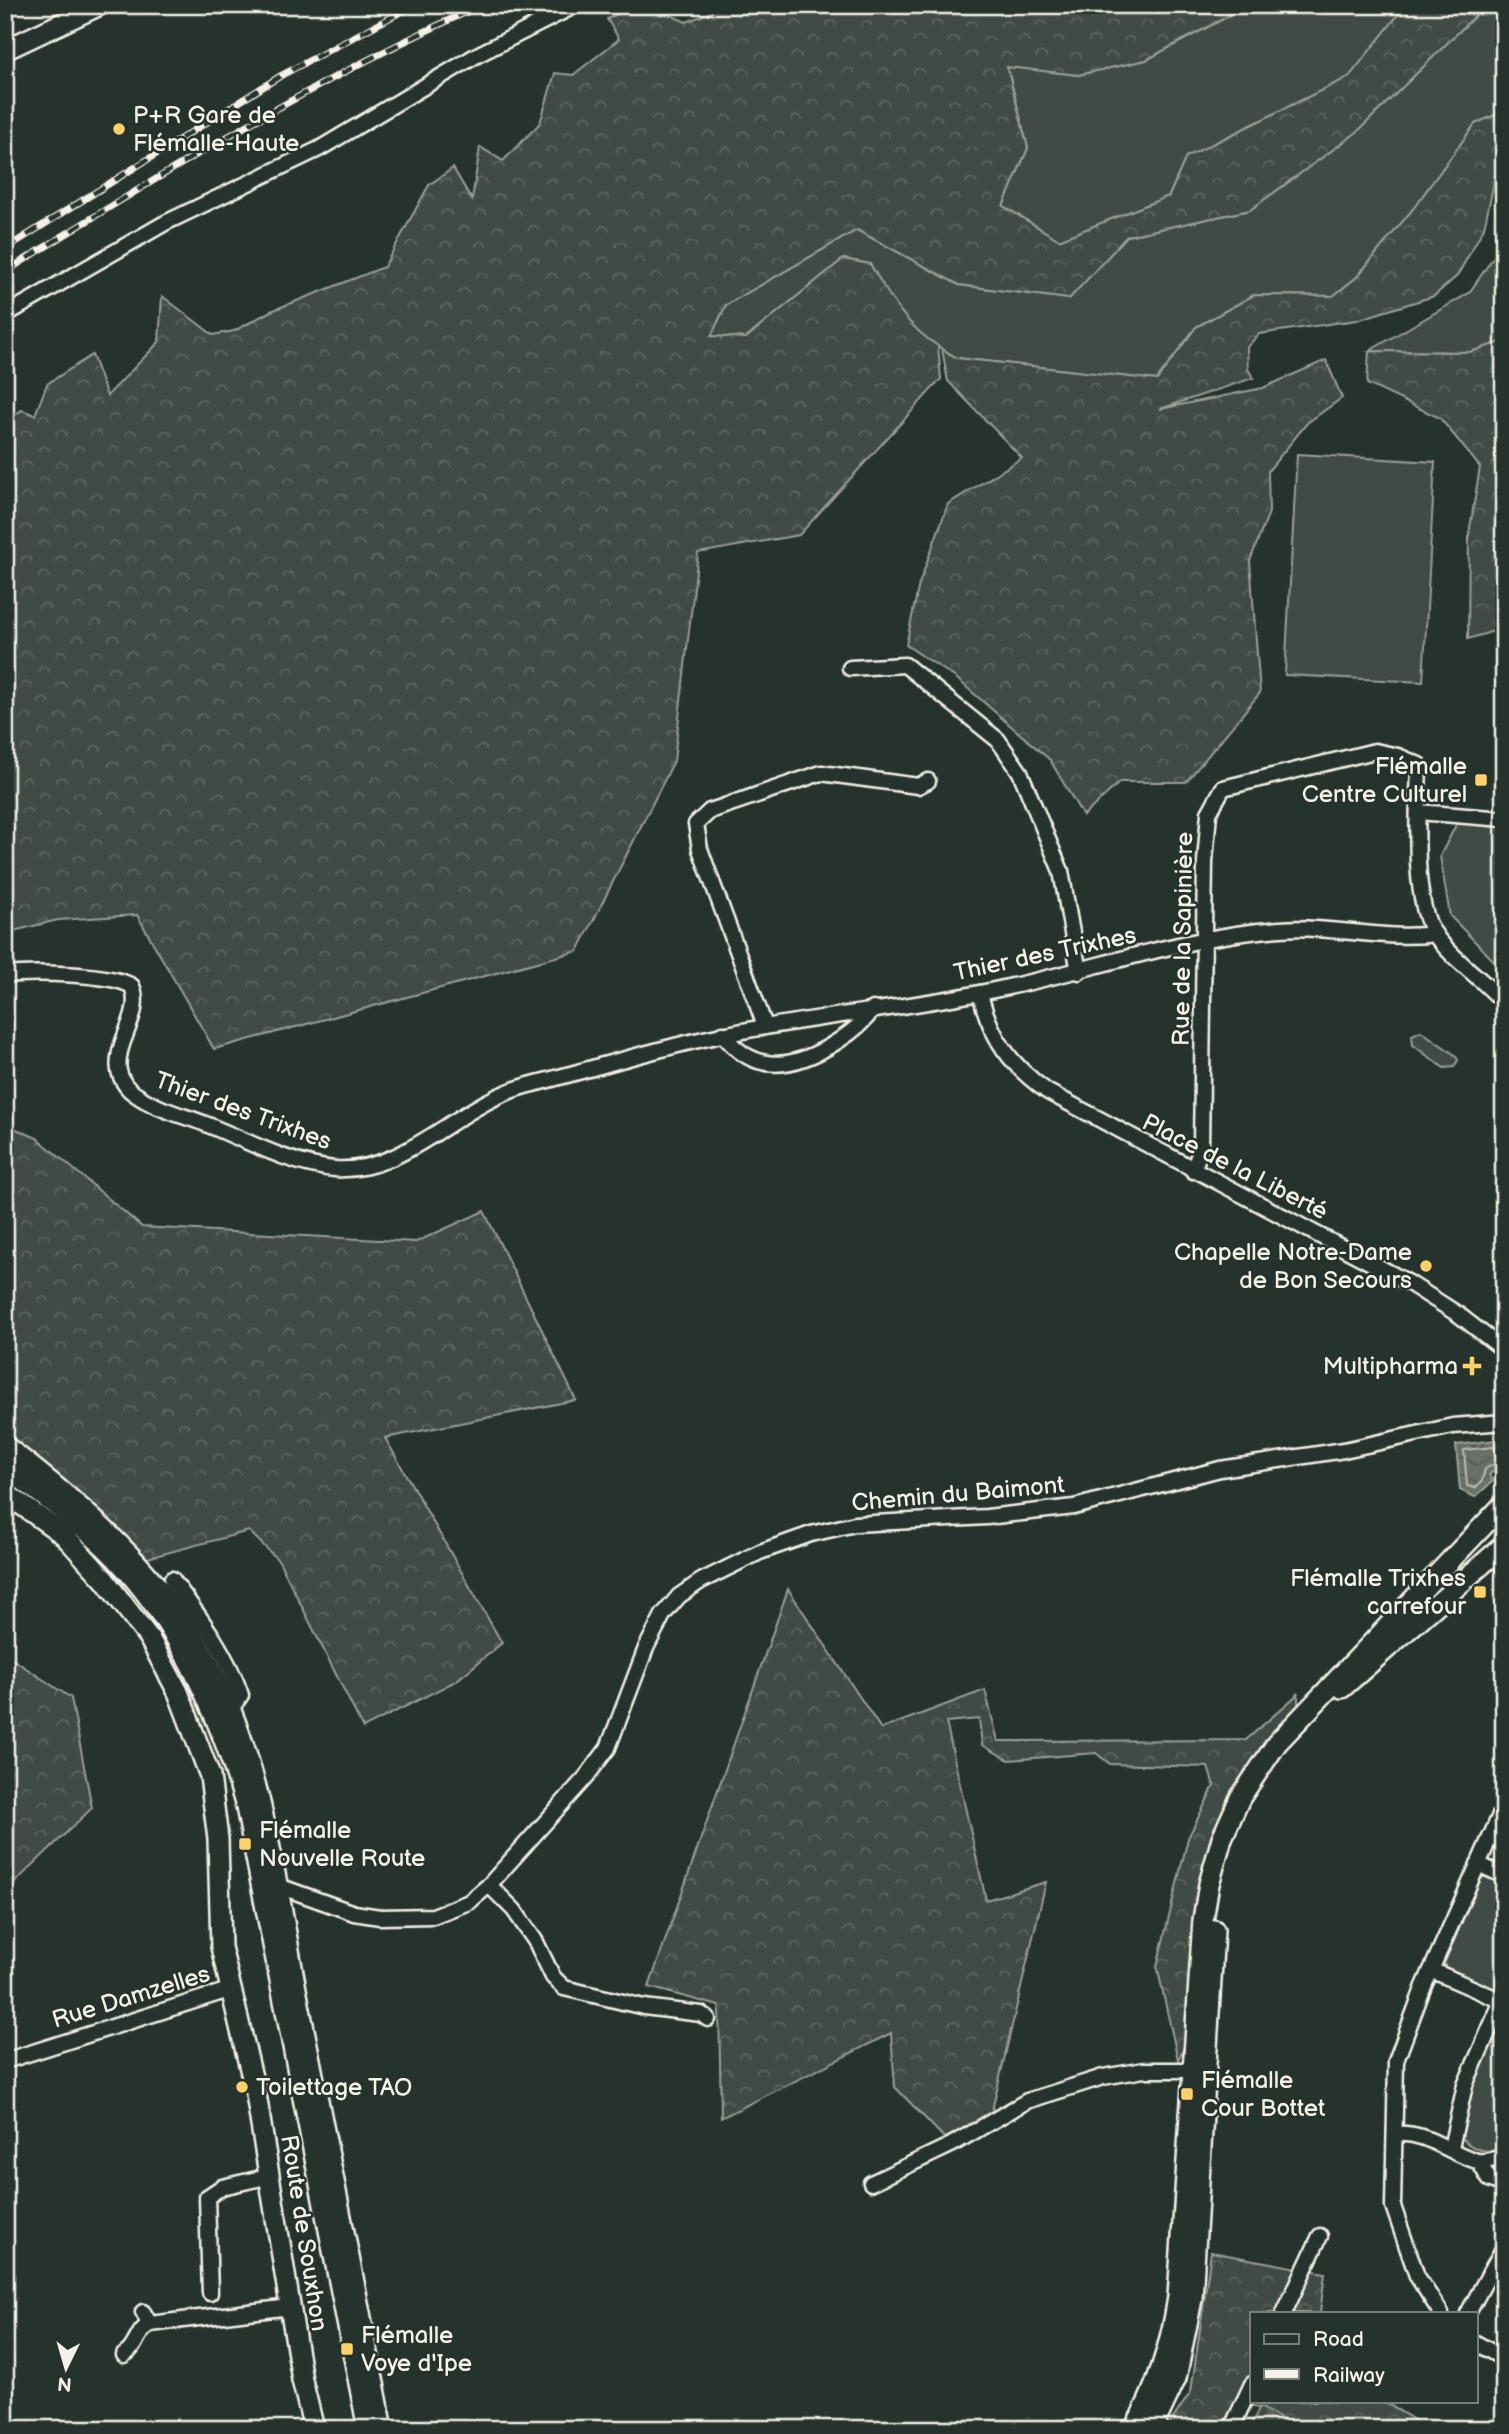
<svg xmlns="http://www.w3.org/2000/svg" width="1509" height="2434" viewBox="0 0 1509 2434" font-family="'Balsamiq Sans',sans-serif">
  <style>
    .grass { fill: #414b45; stroke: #9a9e96; stroke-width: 2 }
    .forest { fill: url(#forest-crowns); stroke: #9a9e96; stroke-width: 2 }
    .cemetery { fill: url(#cemetery-stones); stroke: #9a9e96; stroke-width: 2 }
    .water { fill: url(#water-waves); stroke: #9fa39b; stroke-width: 2 }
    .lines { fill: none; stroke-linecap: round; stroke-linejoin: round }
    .shore { stroke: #bcbdb5; stroke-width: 2 }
    .street-casing { stroke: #f4f1e8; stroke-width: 19 }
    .secondary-casing { stroke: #f4f1e8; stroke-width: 24 }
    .street { stroke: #26332d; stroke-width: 14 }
    .secondary { stroke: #26332d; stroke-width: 19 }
    .rail-casing { stroke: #f4f1e8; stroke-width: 7 }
    .rail { stroke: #26332d; stroke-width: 4.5; stroke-dasharray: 13; stroke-linecap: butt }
    .poi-dot { fill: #ffd166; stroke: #26332d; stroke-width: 2.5 }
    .labels { text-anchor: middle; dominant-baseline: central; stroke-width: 5; stroke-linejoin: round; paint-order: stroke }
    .poi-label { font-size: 24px; fill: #f4f1e8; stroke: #26332d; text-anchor: start }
    .street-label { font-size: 24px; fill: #f4f1e8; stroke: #26332d }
  </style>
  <defs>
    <pattern id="forest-crowns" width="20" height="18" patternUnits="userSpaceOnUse" patternTransform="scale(1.75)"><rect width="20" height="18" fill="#414b45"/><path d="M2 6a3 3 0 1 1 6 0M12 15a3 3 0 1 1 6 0" fill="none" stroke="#5d6560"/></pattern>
    <pattern id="cemetery-stones" width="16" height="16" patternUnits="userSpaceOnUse" patternTransform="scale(1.75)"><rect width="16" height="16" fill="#414b45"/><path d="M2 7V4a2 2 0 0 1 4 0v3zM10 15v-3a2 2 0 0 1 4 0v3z" fill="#5d6560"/></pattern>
    <pattern id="water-waves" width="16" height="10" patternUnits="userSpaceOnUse" patternTransform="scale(1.75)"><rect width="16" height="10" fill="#676f68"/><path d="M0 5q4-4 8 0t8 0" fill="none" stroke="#565a55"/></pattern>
  </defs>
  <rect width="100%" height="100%" fill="#26332d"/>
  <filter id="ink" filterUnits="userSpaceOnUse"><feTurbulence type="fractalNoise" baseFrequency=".0143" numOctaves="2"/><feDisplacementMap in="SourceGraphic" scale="14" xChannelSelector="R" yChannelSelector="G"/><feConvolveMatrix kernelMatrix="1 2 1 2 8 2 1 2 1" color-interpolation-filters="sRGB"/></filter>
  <g filter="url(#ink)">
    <g class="grass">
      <polygon points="1249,5 1406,5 1349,77 1186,157 1169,196 1059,240 1003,206 1028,148 1007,66 1078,75 1146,60"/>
      <polygon points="1486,5 1504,5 1504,111 1475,124 1413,209 1357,277 1333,296 1254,295 1196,327 1157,380 957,358 919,334 890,299 870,264 843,259 746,338 711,336 726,305 857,230 959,285 1069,299 1127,236 1250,210 1357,132"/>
      <polygon points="1504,161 1504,341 1470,352 1369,351 1469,293 1501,246 1498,164"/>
      <polygon points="1297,454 1435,462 1423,682 1285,675"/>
      <polygon points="1458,821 1504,828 1504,971 1450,916 1440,856"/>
      <polygon points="1421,1031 1455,1055 1458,1060 1454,1067 1444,1068 1413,1045 1412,1035"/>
      <polygon points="1486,1875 1504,1883 1504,1987 1500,1992 1448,1970 1444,1964 1480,1880"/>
      <path d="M1504,2016V2149C1486,2153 1473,2151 1461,2137L1472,2082L1498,2018Z"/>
    </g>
    <g class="forest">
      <path d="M635,5H648L686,22L712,12L711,5H1249L1146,60L1078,75L1007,67L1028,148L1003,206L1059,240L1169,196L1186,157L1349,77L1406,5H1486L1357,132L1250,210L1127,236L1069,299L959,285L857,230L726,305L711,336L746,338L843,259L870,264C889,296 906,326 938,346L941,379L799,535L698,553L674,761L578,951L214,1049L137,915L58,920L5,933V422L22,410L35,415L47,384L92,355L107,396L159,342L162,296L213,335L234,331L271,311L384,267L429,185L453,168L472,200L480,147L503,161L540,123L555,73L573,75L619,39L607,19Z"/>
      <polygon points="1504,111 1504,161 1498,164 1484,228 1457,276 1434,296 1357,320 1259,334 1247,347 1248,369 1253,378 1160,409 1263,388 1326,360 1342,398 1307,423 1268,471 1269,512 1250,561 1260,693 1186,782 1120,782 1083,816 1050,760 956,678 906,645 919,584 948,504 1022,458 948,381 942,349 957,358 1157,380 1196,327 1254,295 1333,296 1357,277 1413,209 1475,124"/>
      <polygon points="1504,341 1504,628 1468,639 1469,534 1480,467 1440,418 1367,384 1369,351 1470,352"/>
      <polygon points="5,1124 37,1138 142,1227 416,1242 484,1211 576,1400 385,1438 502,1643 456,1681 363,1728 279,1561 249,1531 144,1559 97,1508 5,1436"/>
      <polygon points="788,1589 881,1729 985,1690 998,1741 1246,1740 1298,1694 1298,1706 1252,1761 1219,1820 1201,1875 1193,1936 1189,2036 1178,2060 1157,1966 1188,1838 1214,1786 1208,1767 1110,1764 1096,1753 1009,1760 982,1745 979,1719 946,1722 986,1900 1046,1882 989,2123 951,2145 895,2087 891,2033 721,2118 719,2006 649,1987"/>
      <polygon points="5,1654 71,1698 92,1808 5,1892"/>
      <polygon points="1211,2252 1325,2273 1320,2313 1252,2313 1252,2401 1383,2401 1429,2429 1298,2429 1238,2398 1220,2429 1166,2429 1191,2392"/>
    </g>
    <polygon class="cemetery" points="1260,2407 1298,2429 1249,2429"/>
    <polygon class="water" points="1504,1439 1504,1463 1489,1475 1493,1481 1475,1497 1460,1490 1456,1445"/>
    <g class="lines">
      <polyline class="shore" points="1504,1446 1464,1450 1467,1486 1475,1488 1482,1481 1485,1469 1504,1458"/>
      <g class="street-casing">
        <g id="street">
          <polyline points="5,315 165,223 319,149 477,55 576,5"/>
          <polyline points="850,668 905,665 998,740 1020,772 1061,871 1079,972"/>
          <polyline points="1418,812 1504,819"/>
          <path d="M5,975C32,972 110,973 132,986C144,1015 114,1041 119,1071C121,1080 127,1089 135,1094C154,1108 181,1115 203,1123C244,1139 290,1165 335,1169C406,1174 460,1102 529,1085C593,1069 657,1048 722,1035C813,1016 907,1009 999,989C1092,970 1185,936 1280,929C1332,925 1383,941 1435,934"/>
          <path d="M980,993C990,1037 1011,1066 1048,1092L1409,1283L1459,1315L1504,1350"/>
          <polyline points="765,1026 700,849 696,824 710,811 821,773 918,786 928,781"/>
          <path d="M723,1034C756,1078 798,1067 838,1041C852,1032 864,1023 873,1009"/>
          <path d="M1193,1171L1201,1148L1205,862L1209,813L1223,788L1375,751L1398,756L1419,765C1418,808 1411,900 1435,935C1453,960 1483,979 1504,1003"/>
          <polyline points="1498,1560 1504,1567"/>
          <path d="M172,1579C199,1616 226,1651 241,1695L231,1709L226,1711"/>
          <polyline points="1478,1864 1504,1876"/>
          <polyline points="489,1885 514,1910 536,1942 553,1977 564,1988 644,2007 701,2014 708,2019"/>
          <polyline points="271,1888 287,1889 354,1913 380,1917 433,1916 469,1902 489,1885 586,1777 608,1748 646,1648 663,1615 679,1596 701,1581 760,1552 811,1534 855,1524 987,1517 1074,1507 1220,1469 1344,1450 1453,1426 1504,1422"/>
          <polyline points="1431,1970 1504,2002"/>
          <polyline points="5,2061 232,1989"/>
          <path d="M1395,2134C1427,2131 1448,2153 1477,2161C1487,2163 1494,2156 1504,2161"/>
          <polyline points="1451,2148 1465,2085 1504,1996"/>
          <polyline points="1479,2162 1489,2179 1504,2185"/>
          <polyline points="871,2183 951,2145 1027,2101 1103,2077 1144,2070 1202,2070"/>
          <polyline points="210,2293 207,2197 222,2187 270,2176"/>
          <polyline points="143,2312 150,2324 290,2307"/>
          <polyline points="1284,2313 1320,2236"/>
          <polyline points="1441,2313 1417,2276 1393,2206 1396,2061 1424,1986 1504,1806"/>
          <polyline points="1468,2313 1504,2247"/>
          <polyline points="1476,2343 1504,2359"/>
          <path d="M124,2355C137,2348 136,2331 150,2324"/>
          <polyline points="1231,2429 1252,2384"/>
        </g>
      </g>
      <g class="secondary-casing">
        <g id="secondary">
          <polyline points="5,50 100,5"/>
          <path d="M5,1446C84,1507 157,1570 206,1658C262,1757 276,1885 297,1994C325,2139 354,2284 383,2429"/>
          <path d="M5,1467C39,1492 74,1518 105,1547C177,1617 219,1712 246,1807L368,2429"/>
          <polyline points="5,1493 64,1535 104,1579 149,1638 178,1692 210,1776 218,1839 221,1947 256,2094 302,2380 314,2429"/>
          <polyline points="1342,1688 1504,1545"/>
          <path d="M1134,2429C1158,2387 1171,2345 1178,2297L1203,1920L1209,1884L1222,1838L1240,1798L1277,1743L1504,1504"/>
          <polyline points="1152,2429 1176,2378 1192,2299 1214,1930"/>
        </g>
      </g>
      <use href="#street" class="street"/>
      <use href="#secondary" class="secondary"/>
      <g class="rail-casing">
        <g id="rail">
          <polyline points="5,249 282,75 414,5"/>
          <path d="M5,272C160,175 314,80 482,5"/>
        </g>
      </g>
      <use href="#rail" class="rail"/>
    </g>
  </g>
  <g class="poi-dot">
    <circle cx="119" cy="129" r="7"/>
    <rect x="1474" y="773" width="14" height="14" rx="3.5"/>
    <circle cx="1426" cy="1266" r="7"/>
    <path d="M1468.5 1355.5h7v7h7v7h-7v7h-7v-7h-7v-7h7z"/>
    <rect x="1473" y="1585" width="14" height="14" rx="3.5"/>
    <rect x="238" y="1837" width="14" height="14" rx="3.5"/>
    <circle cx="242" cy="2087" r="7"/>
    <rect x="1180" y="2087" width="14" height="14" rx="3.5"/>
    <rect x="340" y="2342" width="14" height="14" rx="3.5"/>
  </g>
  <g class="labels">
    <g class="poi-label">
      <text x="133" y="115">P+R Gare de<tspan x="133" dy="28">Flémalle-Haute</tspan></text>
      <text x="1467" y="766" text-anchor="end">Flémalle<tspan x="1467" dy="28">Centre Culturel</tspan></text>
      <text x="1412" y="1252" text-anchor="end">Chapelle Notre-Dame<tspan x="1412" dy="28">de Bon Secours</tspan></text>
      <text x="1458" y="1366" text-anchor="end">Multipharma</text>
      <text x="1466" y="1578" text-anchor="end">Flémalle Trixhes<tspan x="1466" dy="28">carrefour</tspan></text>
      <text x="259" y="1830">Flémalle<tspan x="259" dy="28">Nouvelle Route</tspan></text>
      <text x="1201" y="2080">Flémalle<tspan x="1201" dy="28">Cour Bottet</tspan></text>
      <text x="256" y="2087">Toilettage TAO</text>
      <text x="361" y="2335">Flémalle<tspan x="361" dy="28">Voye d'Ipe</tspan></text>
    </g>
    <g class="street-label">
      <text transform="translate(1183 939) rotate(-89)">Rue de la Sapinière</text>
      <text transform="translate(1045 954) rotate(-12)">Thier des Trixhes</text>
      <text transform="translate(243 1111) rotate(20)">Thier des Trixhes</text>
      <text transform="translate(1235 1167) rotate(27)">Place de la Liberté</text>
      <text transform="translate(958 1494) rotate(-5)">Chemin du Baimont</text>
      <text transform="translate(131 1997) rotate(-17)">Rue Damzelles</text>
      <text transform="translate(304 2233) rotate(81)">Route de Souxhon</text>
    </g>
  </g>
  <rect width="1509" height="2434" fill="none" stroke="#26332d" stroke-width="28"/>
  <rect x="14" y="14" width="1481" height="2406" fill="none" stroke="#f4f1e8" stroke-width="2.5" filter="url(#ink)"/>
  <rect x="1250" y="2312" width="228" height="91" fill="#26332d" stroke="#787f78" stroke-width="2"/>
  <rect x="1264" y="2334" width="35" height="10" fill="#26332d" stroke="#787f78" stroke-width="2"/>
  <text x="1313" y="2346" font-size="21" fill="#f4f1e8">Road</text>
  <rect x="1264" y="2369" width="35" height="10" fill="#f4f1e8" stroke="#787f78" stroke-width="2"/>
  <text x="1313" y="2382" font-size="21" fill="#f4f1e8">Railway</text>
  <g transform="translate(66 2368) rotate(185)" stroke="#26332d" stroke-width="5" paint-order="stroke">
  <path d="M0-5L12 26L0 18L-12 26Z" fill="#f4f1e8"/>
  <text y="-10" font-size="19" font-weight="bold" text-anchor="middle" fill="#f4f1e8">N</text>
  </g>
</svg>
